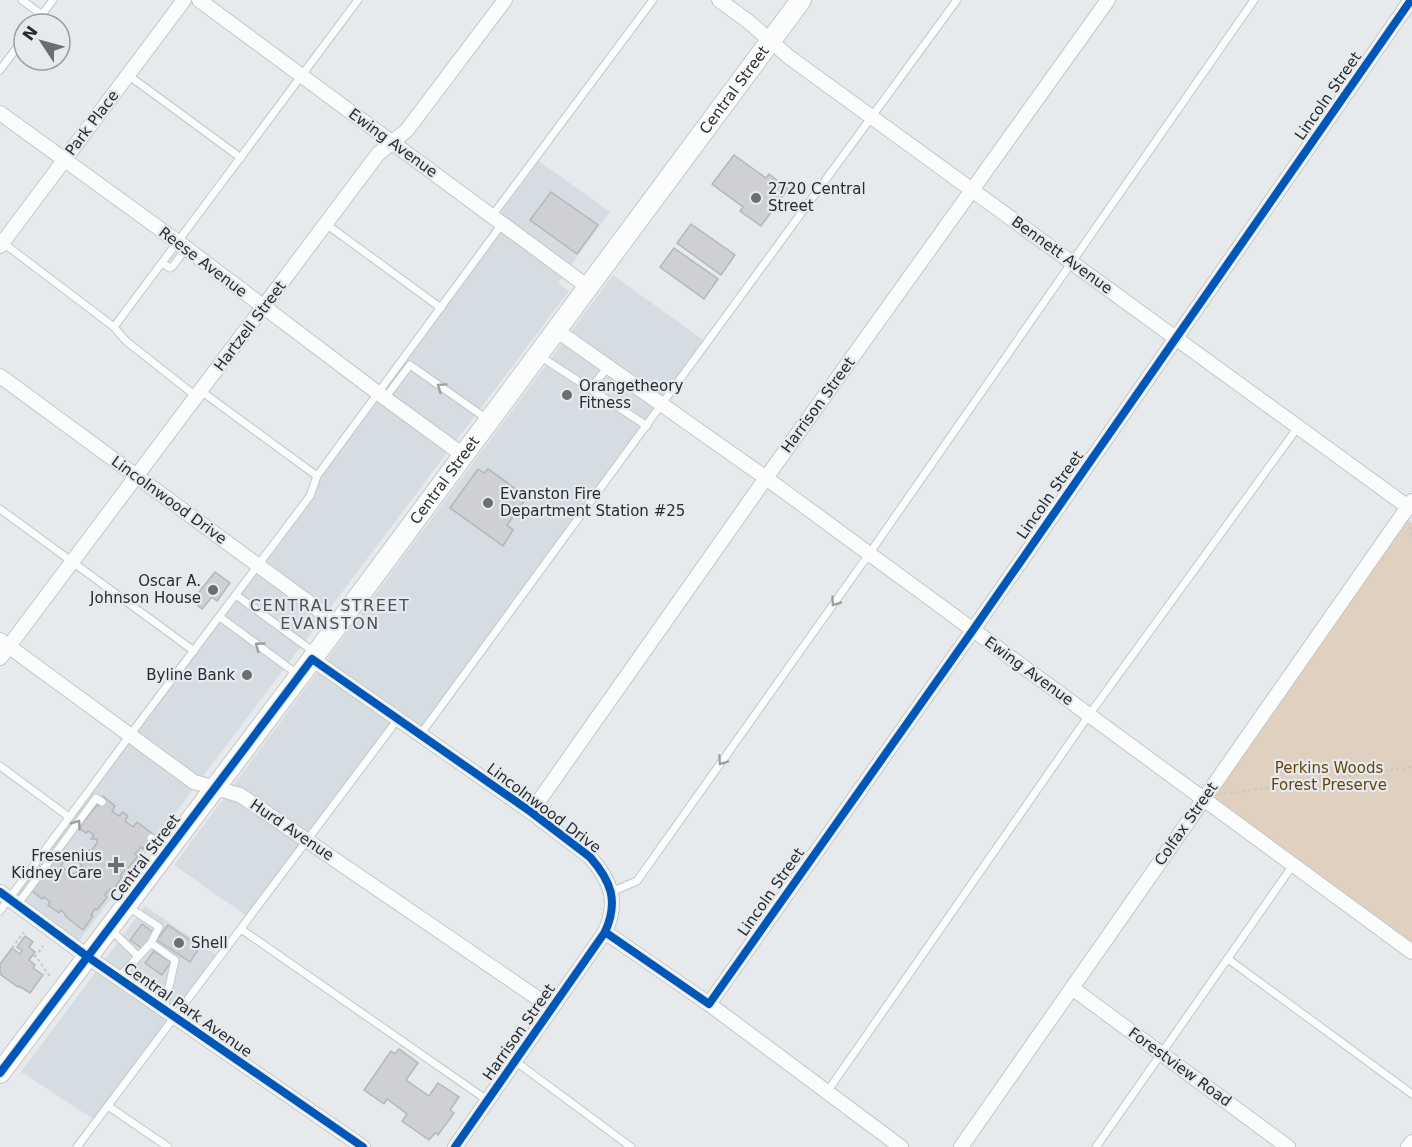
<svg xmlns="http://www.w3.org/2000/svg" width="1412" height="1147" viewBox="0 0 1412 1147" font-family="'DejaVu Sans',sans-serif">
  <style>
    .built { fill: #d5dde3 }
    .green { fill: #dfd0bf }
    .building { fill: #ced0d3; stroke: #b4b6b9; stroke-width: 1.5 }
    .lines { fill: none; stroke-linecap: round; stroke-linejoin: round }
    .service-casing { stroke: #c4c6c8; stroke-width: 9 }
    .minor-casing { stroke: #c4c6c8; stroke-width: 16 }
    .secondary-casing { stroke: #c4c6c8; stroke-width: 22 }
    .path { stroke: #c6c8c8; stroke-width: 2; stroke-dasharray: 3 3; stroke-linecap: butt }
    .service { stroke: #fbfcfc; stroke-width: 7 }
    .minor { stroke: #fbfcfc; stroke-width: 14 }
    .secondary { stroke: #fbfcfc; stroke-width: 20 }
    .cycleway-casing { stroke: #e5eaef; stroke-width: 11 }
    .cycleway { stroke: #0057b8; stroke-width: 8 }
    .oneway { stroke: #9c9e9f }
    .poi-dot { fill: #6c6e70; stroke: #e5eaef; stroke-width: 2 }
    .labels { text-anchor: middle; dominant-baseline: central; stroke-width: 4.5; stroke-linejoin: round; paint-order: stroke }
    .street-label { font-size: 15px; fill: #292b2d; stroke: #e5eaef }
    .poi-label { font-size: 15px; fill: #292b2d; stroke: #e5eaef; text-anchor: start }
    .park-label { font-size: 15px; fill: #6a4207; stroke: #e5eaef }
    .neighbourhood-label { font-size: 16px; letter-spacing: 1.5px; fill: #4c5054; stroke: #e5eaef }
  </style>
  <rect width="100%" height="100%" fill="#e7eaed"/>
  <g class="built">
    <polygon points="536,159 610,212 558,283 569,291 76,945 13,897 312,496 319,476 496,239 504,203"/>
    <polygon points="613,275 706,342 419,732 397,716 248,917 174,865"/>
    <polygon points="145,906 218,956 95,1120 21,1072"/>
  </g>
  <polygon class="green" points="1408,520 1412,523 1412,942 1211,796"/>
  <g class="building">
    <polygon points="734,155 766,178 769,174 788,189 761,226 740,211 743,207 712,184"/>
    <polygon points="551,192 598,225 577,254 530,220"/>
    <polygon points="691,224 735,255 721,275 677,243"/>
    <polygon points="674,248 718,279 704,299 660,267"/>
    <polygon points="478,469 484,473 488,469 527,497 507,525 513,530 503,546 450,508"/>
    <polygon points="215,572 230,583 217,601 212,597 202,609 192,601"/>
    <polygon points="103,796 115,806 112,811 119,816 123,812 128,816 125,821 133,827 137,822 154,835 143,849 141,847 135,854 138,856 126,871 125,870 120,876 122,877 112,891 110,889 105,895 107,897 97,910 95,909 91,915 93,916 83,930 65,916 66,915 61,910 59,913 48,905 50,902 44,897 42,899 31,890 56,858 63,863 61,866 67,871 69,868 70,874 76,873 82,865 79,863 89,850 91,851 97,843 97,839 91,839 94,835 88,831 86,833 79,828 97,805 99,806 105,798"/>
    <polygon points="142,924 154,933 143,949 130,940"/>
    <polygon points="168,925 200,947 190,962 157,940"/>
    <polygon points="25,936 33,942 29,947 35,952 29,960 35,965 33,968 43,975 30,993 19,986 18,987 0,974 0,964 12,948 20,954 22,951 17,947"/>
    <polygon points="154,951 171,962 162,975 145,963"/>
    <polygon points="399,1049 418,1063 406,1080 429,1096 438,1083 459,1097 450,1110 454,1113 438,1135 435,1133 429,1140 402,1121 407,1114 387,1099 384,1104 364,1090 391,1051 395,1054"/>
  </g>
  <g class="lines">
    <g class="service-casing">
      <g id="service">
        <polyline points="22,0 42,15"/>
        <polyline points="35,24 53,0"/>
        <polyline points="0,70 24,38"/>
        <polyline points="128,75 241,158"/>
        <polyline points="492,216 653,0"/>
        <polyline points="326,224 441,308"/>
        <polyline points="2,242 114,327 126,341 197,397"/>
        <polyline points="162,263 170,268 173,266 186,248"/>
        <polyline points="114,327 358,0"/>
        <polyline points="540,356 647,426"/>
        <polyline points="591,388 608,367"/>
        <polyline points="201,391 317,476"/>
        <polyline points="385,398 410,365 487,419"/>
        <polyline points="0,509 194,651"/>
        <polyline points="236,595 314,652"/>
        <polyline points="220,617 297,674"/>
        <polyline points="420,735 957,0"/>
        <polyline points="0,766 69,817"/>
        <polyline points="151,838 165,850"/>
        <polyline points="611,892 637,881 869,554 1254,0"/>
        <polyline points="17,905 96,798 102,802"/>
        <polyline points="127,906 159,927 151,943"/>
        <polyline points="0,911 130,735 310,496 317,476 502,224"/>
        <polyline points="110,929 138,956"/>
        <polyline points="241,929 487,1100"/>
        <polyline points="1228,959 1412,1094"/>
        <polyline points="118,978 151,943 175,960 164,1010"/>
        <polyline points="515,1061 631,1147"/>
        <polyline points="827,1092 1089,715 1298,427"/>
        <polyline points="108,1106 168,1147"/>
        <polyline points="77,1147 398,719"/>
        <polyline points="1096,1147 1293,865"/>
      </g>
    </g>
    <g class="minor-casing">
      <g id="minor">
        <polyline points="199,0 588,287"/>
        <polyline points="719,0 749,22 789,57 1408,507"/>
        <polyline points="0,113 178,242 378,393 463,455"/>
        <polyline points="0,246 184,0"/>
        <polyline points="556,330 766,478 1412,952"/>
        <polyline points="0,376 338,624"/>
        <polyline points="0,640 194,782 240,795 552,1008"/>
        <polyline points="0,658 378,154 407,130 505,0"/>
        <path d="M312,659L531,812L590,857C611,881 619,901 605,932L455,1147"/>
        <polyline points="531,812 766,478 1108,0"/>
        <polyline points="0,892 88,957 363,1147"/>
        <polyline points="605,932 709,1004 901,1147"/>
        <polyline points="1072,988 1288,1147"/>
        <polyline points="709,1004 973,630 1411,0"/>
        <polyline points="961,1147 1412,501"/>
        <polyline points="1408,1147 1412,1142"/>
      </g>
    </g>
    <g class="secondary-casing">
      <g id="secondary">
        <path id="s1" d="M0,1073L316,654L801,0"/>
      </g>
    </g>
    <g class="path">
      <polyline points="1410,527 1412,539"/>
      <polyline points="1224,794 1412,767"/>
      <polyline points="12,948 24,932"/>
      <path d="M33,955C42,962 43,969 50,976"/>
      <polyline points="35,957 43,946"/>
    </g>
    <use href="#service" class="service"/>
    <use href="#minor" class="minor"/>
    <use href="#secondary" class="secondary"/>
    <g class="cycleway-casing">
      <g id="cycleway">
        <polyline points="0,892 88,957 363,1147"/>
        <polyline points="605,932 709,1004 973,630 1411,0"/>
        <path d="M0,1073L312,659L531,812L590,857C611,881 619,901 605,932L455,1147"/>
      </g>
    </g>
    <use href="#cycleway" class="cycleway"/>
  </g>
  <defs><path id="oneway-chevron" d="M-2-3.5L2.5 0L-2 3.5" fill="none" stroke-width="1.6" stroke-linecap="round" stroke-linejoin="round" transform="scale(1.5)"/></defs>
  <g class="oneway">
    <use href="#oneway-chevron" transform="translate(441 387) rotate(-145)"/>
    <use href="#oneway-chevron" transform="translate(835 602) rotate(125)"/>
    <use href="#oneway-chevron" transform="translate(259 646) rotate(-144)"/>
    <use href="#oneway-chevron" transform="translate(722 761) rotate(125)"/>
    <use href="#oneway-chevron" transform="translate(77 824) rotate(-54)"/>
  </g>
  <g class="poi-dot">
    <circle cx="756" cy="198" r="6"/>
    <circle cx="567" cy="395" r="6"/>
    <circle cx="488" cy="503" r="6"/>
    <circle cx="213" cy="590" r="6"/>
    <circle cx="247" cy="675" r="6"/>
    <path d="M113 856h6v6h6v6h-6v6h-6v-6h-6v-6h6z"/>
    <circle cx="179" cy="943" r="6"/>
  </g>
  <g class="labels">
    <g class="street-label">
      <text stroke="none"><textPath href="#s1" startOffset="1227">Central Street</textPath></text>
      <text transform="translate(1328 96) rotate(-55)">Lincoln Street</text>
      <text transform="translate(92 123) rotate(-53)">Park Place</text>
      <text transform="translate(393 143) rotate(36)">Ewing Avenue</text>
      <text transform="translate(1062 255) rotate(36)">Bennett Avenue</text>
      <text transform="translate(203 262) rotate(37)">Reese Avenue</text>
      <text transform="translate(250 326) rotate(-53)">Hartzell Street</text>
      <text transform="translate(818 405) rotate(-54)">Harrison Street</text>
      <text stroke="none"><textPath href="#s1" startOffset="741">Central Street</textPath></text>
      <text transform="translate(1050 495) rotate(-55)">Lincoln Street</text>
      <text transform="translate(169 500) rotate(36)">Lincolnwood Drive</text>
      <text transform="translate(1029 671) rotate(36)">Ewing Avenue</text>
      <text transform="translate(544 808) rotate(37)">Lincolnwood Drive</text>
      <text transform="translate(1186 824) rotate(-55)">Colfax Street</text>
      <text transform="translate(292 830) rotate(34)">Hurd Avenue</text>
      <text transform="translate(145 858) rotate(-53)">Central Street</text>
      <text transform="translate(771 892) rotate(-55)">Lincoln Street</text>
      <text transform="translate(188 1010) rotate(35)">Central Park Avenue</text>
      <text transform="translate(519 1032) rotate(-55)">Harrison Street</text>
      <text transform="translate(1180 1067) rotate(36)">Forestview Road</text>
    </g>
    <g class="poi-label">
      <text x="768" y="189">2720 Central<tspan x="768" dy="17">Street</tspan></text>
      <text x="579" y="386">Orangetheory<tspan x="579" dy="17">Fitness</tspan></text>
      <text x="500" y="494">Evanston Fire<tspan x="500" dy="17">Department Station #25</tspan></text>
      <text x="201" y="581" text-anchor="end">Oscar A.<tspan x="201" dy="17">Johnson House</tspan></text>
      <text x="235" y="675" text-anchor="end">Byline Bank</text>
      <text x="102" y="856" text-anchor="end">Fresenius<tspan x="102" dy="17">Kidney Care</tspan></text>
      <text x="191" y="943">Shell</text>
    </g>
    <g class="park-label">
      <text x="1329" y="768">Perkins Woods<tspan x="1329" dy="17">Forest Preserve</tspan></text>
    </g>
    <g class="neighbourhood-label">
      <text x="330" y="605">CENTRAL STREET<tspan x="330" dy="18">EVANSTON</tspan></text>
    </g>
  </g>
  <g transform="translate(42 42) rotate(306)"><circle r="28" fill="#e5eaef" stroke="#9a9ea1" stroke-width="1.5"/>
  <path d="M0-4.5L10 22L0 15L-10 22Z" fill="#6c6e70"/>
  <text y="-9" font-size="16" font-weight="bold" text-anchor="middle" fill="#292b2d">N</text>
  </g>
</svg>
